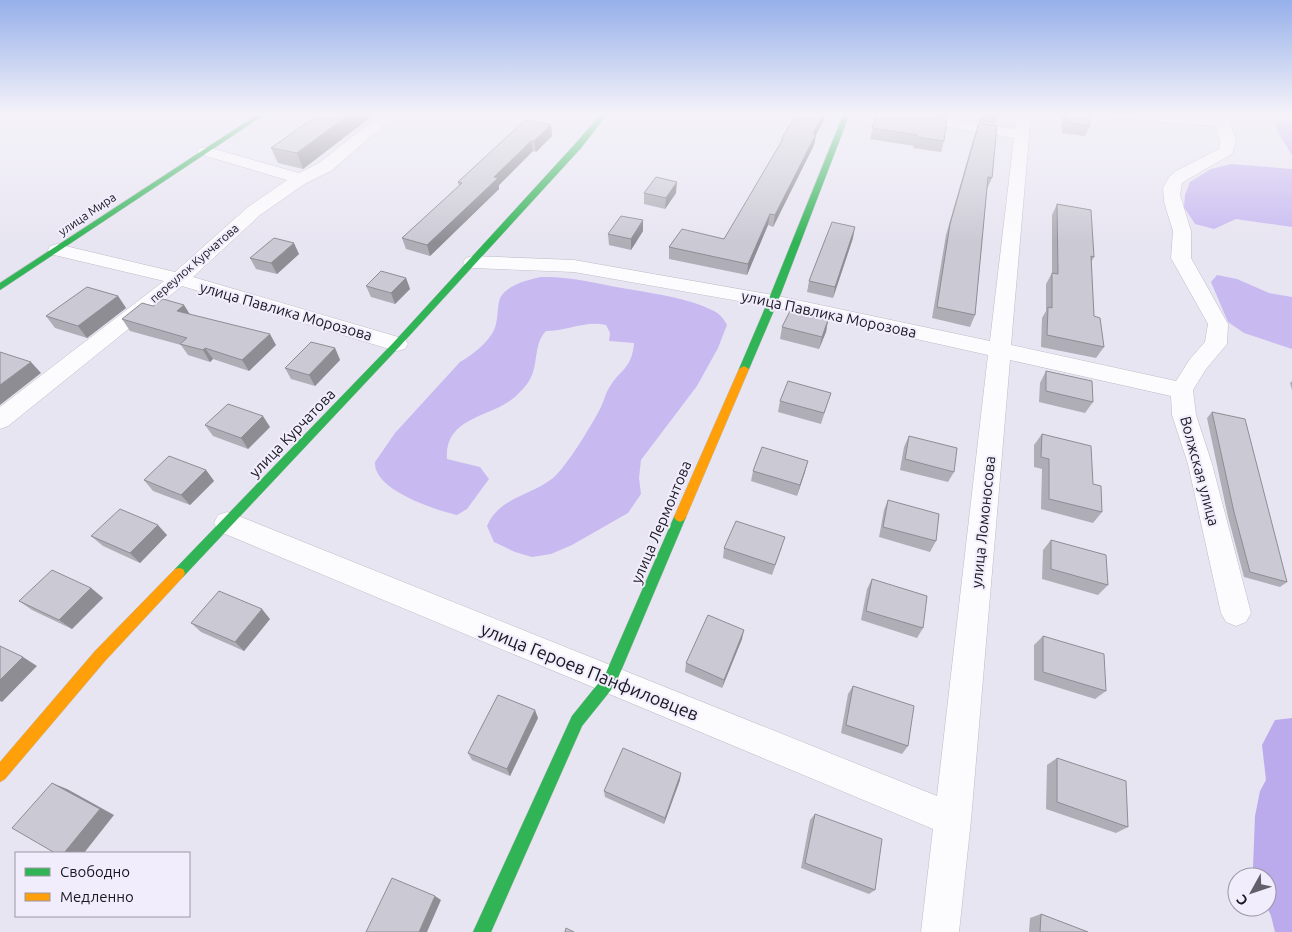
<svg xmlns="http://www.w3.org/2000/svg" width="1292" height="932" viewBox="0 0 1292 932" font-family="Ubuntu,sans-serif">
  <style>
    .forest { fill: #c8baf1 }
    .water { fill: #bcabec }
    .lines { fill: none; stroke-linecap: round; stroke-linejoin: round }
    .street-casing { stroke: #bebcc6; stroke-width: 1 }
    .fast-casing { stroke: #bebcc6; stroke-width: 1 }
    .slow-casing { stroke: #bebcc6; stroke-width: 1 }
    .street { fill: #fcfbfd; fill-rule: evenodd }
    .fast { fill: #30b455; fill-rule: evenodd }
    .slow { fill: #ff9f0a; fill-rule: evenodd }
    .wall { fill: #afadb5 }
    .shaded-wall { fill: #8e8d94 }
    .building { fill: #cbc9d3; stroke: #8e8d94 }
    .labels { text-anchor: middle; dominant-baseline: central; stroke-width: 4; stroke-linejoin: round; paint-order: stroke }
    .far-street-label { font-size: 12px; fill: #19171f; stroke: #f1edfd }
    .street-label { font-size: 15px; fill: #19171f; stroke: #f1edfd }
    .near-street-label { font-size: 18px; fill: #19171f; stroke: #f1edfd }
  </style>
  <rect width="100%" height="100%" fill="#e8e5f2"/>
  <g class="forest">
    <polygon points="1272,113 1292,113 1292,155 1278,133"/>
    <polygon points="1231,164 1292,169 1292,227 1236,219 1214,229 1195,224 1184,207 1185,195 1190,182 1211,169"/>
    <polygon points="1217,275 1237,279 1269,293 1292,297 1292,349 1244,333 1228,322 1211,282"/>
    <path d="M541,277C570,276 599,284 628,289C656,294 689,298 714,311C720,314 724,319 727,325L718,348L697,386L641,460L639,478L641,494L628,513L572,545L551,554L532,557L515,552L494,542L487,526C499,497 531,496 553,478C567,466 591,426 600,409C604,402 605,394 609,388C620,369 632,369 634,343L609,341L610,333L606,325C586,320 567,331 546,331C533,344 539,366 529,381C526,386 520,392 516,396C492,418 444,416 447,459L480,467L489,479L467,509L457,515C435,510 373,490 375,462L395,433L460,362C472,355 488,343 494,330C498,321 497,311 499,302C502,286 527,280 541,277Z"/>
  </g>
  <polygon class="water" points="1292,718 1292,932 1275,932 1271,916 1267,907 1267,877 1255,877 1253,867 1255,816 1260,791 1266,780 1262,745 1275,720"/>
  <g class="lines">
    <g class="street-casing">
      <g id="street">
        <polygon points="382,113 398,113 331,171 306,183 260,215 193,277 405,339 408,344 405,349 397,351 389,349 182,286 8,426 0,429 0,407 164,281 50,254 48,250 50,246 57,244 175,272 248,207 287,180 199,154 197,151 199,148 211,148 299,173 319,163"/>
        <polygon points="885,113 917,113 1015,129 1017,113 1031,113 1011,345 1176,381 1190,359 1205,342 1208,324 1171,258 1173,231 1164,202 1163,188 1169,177 1176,171 1219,149 1220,141 1216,126 1103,117 1098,116 1096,113 1159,113 1213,117 1213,113 1227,113 1236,141 1232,154 1188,179 1182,183 1180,195 1191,231 1191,258 1228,324 1227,344 1206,369 1193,390 1196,415 1212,464 1251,613 1246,622 1236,626 1226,622 1221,613 1188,464 1172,415 1171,396 1010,360 971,820 959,932 921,932 933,829 218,531 214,523 218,515 227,512 236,515 937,796 988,355 773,307 574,272 473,268 466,266 463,262 466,258 473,256 574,260 773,295 990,341 1014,138 892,117 887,116"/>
      </g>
    </g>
    <g class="fast-casing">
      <g id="fast">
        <polygon points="260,113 267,113 0,290 0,283"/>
        <polygon points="602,113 608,113 581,148 400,346 183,577 179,578 175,577 173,573 175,569 394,342 575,144"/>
        <polygon points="844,113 850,113 778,301 749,369 744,372 740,371 739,369 768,301"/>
        <polygon points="680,512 684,514 686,517 615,685 582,726 491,932 473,932 572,716 605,675 674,517 676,514"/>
      </g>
    </g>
    <g class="slow-casing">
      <g id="slow">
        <polygon points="744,366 749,369 686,517 684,520 680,522 676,520 674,517 739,369"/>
        <polygon points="179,568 183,569 185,573 183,577 105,661 5,779 0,782 0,762 95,651 175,569"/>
      </g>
    </g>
    <use href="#street" class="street"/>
    <use href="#fast" class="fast"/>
    <use href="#slow" class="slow"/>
  </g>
  <g class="wall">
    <polygon points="321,113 376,113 303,169 278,163 271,148"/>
    <polygon points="794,113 826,113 825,118 816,134 814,145 773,227 768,225 747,275 669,259 669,247 724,239 781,142 782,138 793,120"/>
    <polygon points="877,113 944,141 941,152 913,148 914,146 870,139"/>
    <polygon points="927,113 946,113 945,116"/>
    <polygon points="981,113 998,113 995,124 979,121"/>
    <polygon points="1061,113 1089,113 1090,126 1085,136 1062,133"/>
    <polygon points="979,123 992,178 987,189 975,315 970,327 932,318 946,235 975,133"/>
    <polygon points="551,125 552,136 536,152 533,151 499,185 499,189 430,256 406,249 402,238 459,186 458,182"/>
    <polygon points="644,193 676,193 665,209 644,204"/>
    <polygon points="1057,204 1094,257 1091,262 1094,316 1104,347 1096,358 1041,347 1042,318 1046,311 1046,284 1052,273 1052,215"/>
    <polygon points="643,231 631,250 609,245 608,234"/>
    <polygon points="853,238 833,298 807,292 809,281"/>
    <polygon points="299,254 277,274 256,269 250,258"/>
    <polygon points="406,278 410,289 395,304 371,297 366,286"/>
    <polygon points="118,296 126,308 87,338 55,328 46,316"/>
    <polygon points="184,305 189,314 276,345 249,371 213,359 210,362 188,355 181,345 130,331 122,319 153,306"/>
    <polygon points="828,320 826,332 819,349 780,339 782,327"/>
    <polygon points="335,348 340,360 315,386 291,379 285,368"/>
    <polygon points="1046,371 1093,402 1085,413 1039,402 1040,383"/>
    <polygon points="1292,381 1292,390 1290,383"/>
    <polygon points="831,393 821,424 778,412 780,401"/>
    <polygon points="1212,412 1287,582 1280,587 1244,577 1228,517 1207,418"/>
    <polygon points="205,425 270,427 248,449 213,436"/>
    <polygon points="1042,434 1093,484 1102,512 1093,523 1041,509 1042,469 1034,467 1034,445"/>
    <polygon points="909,436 954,472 948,482 900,470 904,447"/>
    <polygon points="206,470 214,481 190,505 153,491 144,480"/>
    <polygon points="753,471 805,472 797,496 751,481"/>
    <polygon points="888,500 936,541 930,552 879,537 884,510"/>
    <polygon points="167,535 140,563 103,546 91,536"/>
    <polygon points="1051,540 1108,585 1098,595 1042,579 1043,550"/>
    <polygon points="782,547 772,575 723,558 724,548"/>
    <polygon points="872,579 923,628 917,638 861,620 867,589"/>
    <polygon points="91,588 103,598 72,629 32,610 19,601"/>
    <polygon points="270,619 244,651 201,632 191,623"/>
    <polygon points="1043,636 1106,691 1095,699 1034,680 1034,645"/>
    <polygon points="742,639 722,688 685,672 686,663"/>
    <polygon points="853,686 908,746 902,754 841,733 848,694"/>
    <polygon points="538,718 510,776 472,760 468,753"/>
    <polygon points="1057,758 1128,827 1116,833 1046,809 1047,765"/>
    <polygon points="680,780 664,824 605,797 604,791"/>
    <polygon points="815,814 875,890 869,894 801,868 810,820"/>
    <polygon points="1041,914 1088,932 1029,932 1030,918"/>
  </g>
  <g class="shaded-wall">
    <polygon points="351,113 376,113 303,169 297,153"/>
    <polygon points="823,113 826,113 825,118 811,144 813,134"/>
    <polygon points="551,125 552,136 536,152 534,141"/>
    <polygon points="816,134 814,145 773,227 775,215"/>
    <polygon points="531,141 533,151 499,185 499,189 430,256 427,245 494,177"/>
    <polygon points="677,182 676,193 665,209 666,198"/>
    <polygon points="770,214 768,225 747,275 748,264"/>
    <polygon points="643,220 643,231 631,250 631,239"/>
    <polygon points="855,227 853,238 833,298 835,287"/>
    <polygon points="294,243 299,254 277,274 271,263"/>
    <polygon points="406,278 410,289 395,304 391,293"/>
    <polygon points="118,296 126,308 87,338 78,326"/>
    <polygon points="184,305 191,316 177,311"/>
    <polygon points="828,320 826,332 819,349 822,337"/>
    <polygon points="270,334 276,345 249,371 242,360"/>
    <polygon points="205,348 213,359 210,362 203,350"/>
    <polygon points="335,348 340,360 315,386 309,375"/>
    <polygon points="31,362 41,373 0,405 0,385"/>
    <polygon points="263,416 270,427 248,449 241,438"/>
    <polygon points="808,461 805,472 797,496 800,485"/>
    <polygon points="206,470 214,481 190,505 181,495"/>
    <polygon points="158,525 167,535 140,563 130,553"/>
    <polygon points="91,588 103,598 72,629 59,620"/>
    <polygon points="262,609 270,619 244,651 235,642"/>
    <polygon points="744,630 742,639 722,688 724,680"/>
    <polygon points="23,657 37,666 2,702 0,701 0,680"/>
    <polygon points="535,710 538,718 510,776 507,769"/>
    <polygon points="681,773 680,780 664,824 665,818"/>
    <polygon points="52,783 67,789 114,815 84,853 64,853"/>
    <polygon points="435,896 441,900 427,932 419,932"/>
  </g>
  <g class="building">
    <polygon points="321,113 351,113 297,153 271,148"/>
    <polygon points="797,113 824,113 813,134 816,134 775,215 770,214 748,264 669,247 682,229 724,239 783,139 782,138"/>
    <polygon points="877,113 921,113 947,117 944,141 916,137 917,135 872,128"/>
    <polygon points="1066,113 1089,113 1090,126 1067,122"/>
    <polygon points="525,120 551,125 534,141 531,141 494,177 498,178 427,245 402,238 462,183 458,182"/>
    <polygon points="979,123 997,126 992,178 988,177 975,315 937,307 950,224"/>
    <polygon points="656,177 677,182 666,198 644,193"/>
    <polygon points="1057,204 1091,210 1094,257 1091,256 1094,316 1100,318 1104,347 1047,335 1048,307 1052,308 1052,273 1058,274"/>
    <polygon points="621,216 643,220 631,239 608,234"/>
    <polygon points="832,222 855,227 835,287 809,281"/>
    <polygon points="274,238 294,243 271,263 250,258"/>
    <polygon points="381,271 406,278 391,293 366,286"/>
    <polygon points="87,287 118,296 78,326 46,316"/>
    <polygon points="163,299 184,305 177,311 270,334 242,360 205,348 203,350 180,344 187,338 122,319 142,303 153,306"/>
    <polygon points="790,311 828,320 822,337 782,327"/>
    <polygon points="311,342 335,348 309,375 285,368"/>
    <polygon points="0,352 31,362 0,385"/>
    <polygon points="1046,371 1092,381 1093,402 1046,391"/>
    <polygon points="788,381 831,393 824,413 780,401"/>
    <polygon points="228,404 263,416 241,438 205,425"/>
    <polygon points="1212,412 1245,419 1287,582 1250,572 1234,512"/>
    <polygon points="1042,434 1091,446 1093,484 1101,486 1102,512 1049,499 1049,459 1041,457"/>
    <polygon points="909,436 957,448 954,472 905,459"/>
    <polygon points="762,447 808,461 800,485 753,471"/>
    <polygon points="169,456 206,470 181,495 144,480"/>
    <polygon points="888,500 939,514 936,541 883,527"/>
    <polygon points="120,509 158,525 130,553 91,536"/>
    <polygon points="736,521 785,537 775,565 724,548"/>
    <polygon points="1051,540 1106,555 1108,585 1051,569"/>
    <polygon points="52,570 91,588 59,620 19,601"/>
    <polygon points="872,579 927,596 923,628 866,611"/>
    <polygon points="219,591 262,609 235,642 191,623"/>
    <polygon points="708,615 744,630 724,680 686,663"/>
    <polygon points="1043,636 1104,654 1106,691 1043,672"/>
    <polygon points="0,646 23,657 0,680"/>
    <polygon points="853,686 914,706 908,746 846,725"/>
    <polygon points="498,695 535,710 507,769 468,753"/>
    <polygon points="623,748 681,773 665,818 604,791"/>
    <polygon points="1057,758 1126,781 1128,827 1057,802"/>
    <polygon points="52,783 100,809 64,853 55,853 12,828"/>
    <polygon points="815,814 882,839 875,890 805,863"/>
    <polygon points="392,878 435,896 419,932 366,932"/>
    <polygon points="1041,914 1088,932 1040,932"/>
    <polygon points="566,928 574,932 565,932"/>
  </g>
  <linearGradient id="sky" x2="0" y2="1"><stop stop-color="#96b0ea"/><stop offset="0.47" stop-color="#f5f3f9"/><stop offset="1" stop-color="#f5f3f9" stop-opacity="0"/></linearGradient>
  <rect width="1292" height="243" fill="url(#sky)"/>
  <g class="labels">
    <g class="far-street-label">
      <text transform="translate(87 214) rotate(-34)">улица Мира</text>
      <text transform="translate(194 263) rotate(-41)">переулок Курчатова</text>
    </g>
    <g class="street-label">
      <text transform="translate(286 311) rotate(16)">улица Павлика Морозова</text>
      <text transform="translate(829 314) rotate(12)">улица Павлика Морозова</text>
      <text transform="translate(292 433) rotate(-46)">улица Курчатова</text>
      <text transform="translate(1200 471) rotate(75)">Волжская улица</text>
      <text transform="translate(661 522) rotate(-67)">улица Лермонтова</text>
      <text transform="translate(983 522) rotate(-84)">улица Ломоносова</text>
    </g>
    <g class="near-street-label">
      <text transform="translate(590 671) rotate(22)">улица Героев Панфиловцев</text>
    </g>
  </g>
  <rect x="15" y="852" width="175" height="65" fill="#f1edfd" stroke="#9b97a4"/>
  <rect x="25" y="868" width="25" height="8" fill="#30b455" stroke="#9b97a4"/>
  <text x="60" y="877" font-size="15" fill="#19171f">Свободно</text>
  <rect x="25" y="893" width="25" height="8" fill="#ff9f0a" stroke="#9b97a4"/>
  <text x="60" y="902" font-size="15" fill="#19171f">Медленно</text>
  <g transform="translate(1252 892) rotate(230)"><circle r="24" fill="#f1edfd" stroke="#9b97a4"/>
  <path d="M0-4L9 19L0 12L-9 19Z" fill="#615f69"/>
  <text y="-8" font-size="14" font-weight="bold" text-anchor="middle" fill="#19171f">С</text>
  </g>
</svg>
